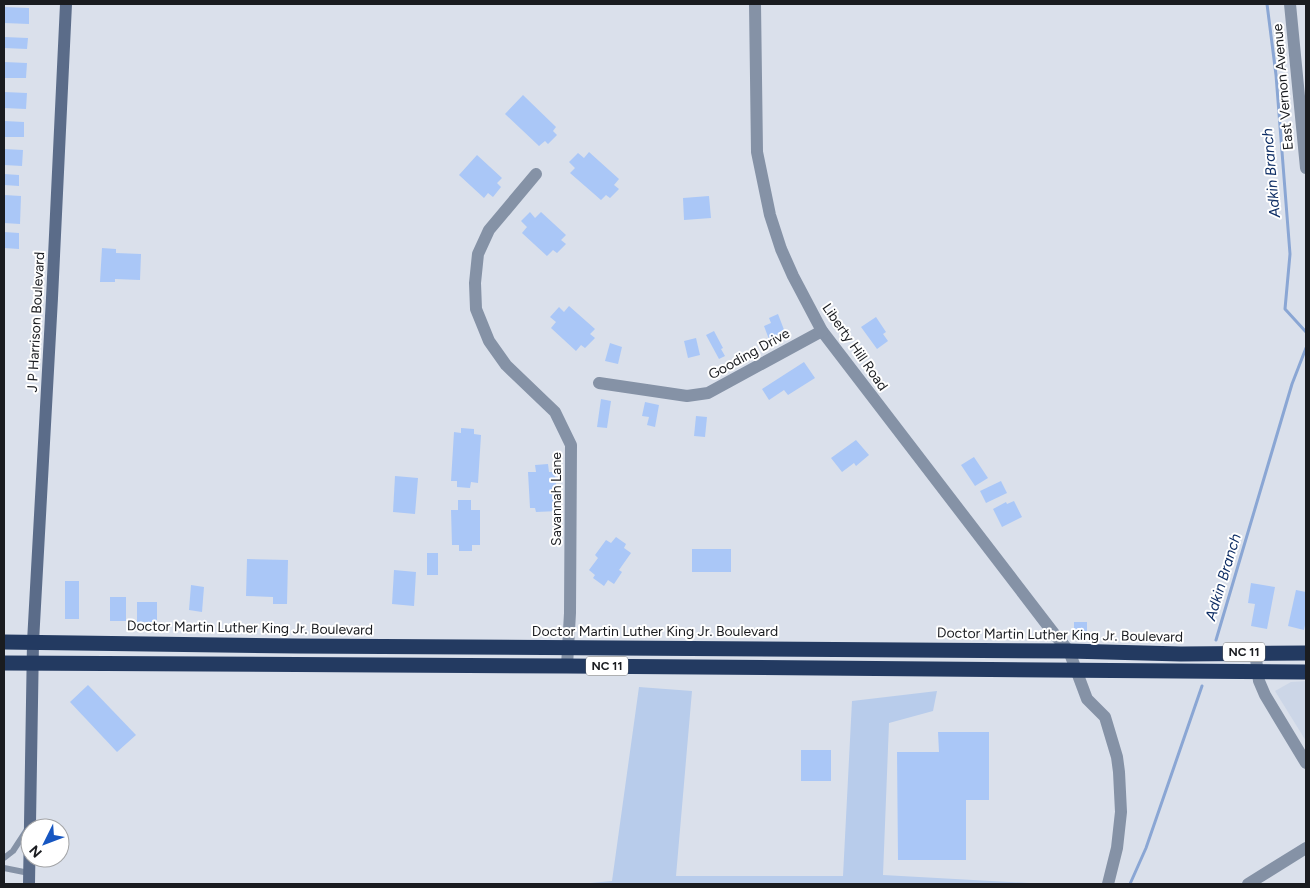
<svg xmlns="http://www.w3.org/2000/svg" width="1310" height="888" viewBox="0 0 1310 888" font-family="Figtree,sans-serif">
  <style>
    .built { fill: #ccd6e7 }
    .green { fill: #b8cceb }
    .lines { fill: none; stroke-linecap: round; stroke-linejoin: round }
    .stream { stroke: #8aa6d4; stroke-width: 3 }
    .building { fill: #aac7f7 }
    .lane { stroke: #8592a6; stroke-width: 6 }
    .street { stroke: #8592a6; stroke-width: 12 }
    .secondary { stroke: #5b6c89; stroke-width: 12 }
    .highway { stroke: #233a61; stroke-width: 15 }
    .labels { text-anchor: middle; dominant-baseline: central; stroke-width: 4; stroke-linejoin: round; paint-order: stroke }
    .shield { fill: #fff; stroke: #5f6063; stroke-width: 1 }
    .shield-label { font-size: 12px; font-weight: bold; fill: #1a1c20 }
    .street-label { font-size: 14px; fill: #1a1c20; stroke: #fff }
    .water-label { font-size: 15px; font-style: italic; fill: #0e2e65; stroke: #fff }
  </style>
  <rect width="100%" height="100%" fill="#dae0eb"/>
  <polygon class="built" points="1306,681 1306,741 1275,691 1291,682"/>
  <polygon class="green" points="639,687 692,691 676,876 843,876 852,701 937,691 933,711 889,723 883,875 1047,884 580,884 612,881"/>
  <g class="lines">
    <g class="stream">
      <polyline points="1267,4 1276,75 1290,254 1285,309 1306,332"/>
      <polyline points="1216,640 1292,384 1306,348"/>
      <polyline points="1130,884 1146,848 1202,686"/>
    </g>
  </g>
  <g class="building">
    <polygon points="4,7 29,8 29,24 4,23"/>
    <polygon points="4,37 28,38 27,49 4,48"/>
    <polygon points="4,62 27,63 26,78 4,78"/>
    <polygon points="4,92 27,93 26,109 4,108"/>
    <polygon points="523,95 556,127 553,131 557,135 548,144 545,141 539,146 505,114"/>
    <polygon points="4,121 24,122 24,137 4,137"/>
    <polygon points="4,149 23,150 22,166 4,165"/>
    <polygon points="589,152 619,179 614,185 619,189 610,198 606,195 601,200 570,173 575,168 569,162 578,153 584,158"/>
    <polygon points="477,155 502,178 497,183 501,187 493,197 488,193 484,198 459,175"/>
    <polygon points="4,174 19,175 19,186 4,185"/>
    <polygon points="4,195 21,196 20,224 4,223"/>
    <polygon points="709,196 711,218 684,220 683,198"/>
    <polygon points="530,212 535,218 541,212 566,235 561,240 566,244 557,253 553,250 547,256 522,233 527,227 521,221"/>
    <polygon points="4,232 19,233 19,249 4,248"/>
    <polygon points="102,248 116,249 116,253 141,254 140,280 115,279 115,282 100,282"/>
    <polygon points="569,306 595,329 590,334 595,338 585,348 581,345 576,351 551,328 556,322 550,317 559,307 564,312"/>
    <polygon points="778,314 786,335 770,342 764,326 771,323 769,318"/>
    <polygon points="876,317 886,332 883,334 888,341 877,349 861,327"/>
    <polygon points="714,331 723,348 721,349 725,356 719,359 706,335"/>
    <polygon points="696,338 700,355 688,358 684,341"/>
    <polygon points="610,343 622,347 618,364 605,361"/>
    <polygon points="804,362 815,378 788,395 784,390 769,400 762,389"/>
    <polygon points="601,399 611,401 607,428 597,427"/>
    <polygon points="645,402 659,405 655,427 647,425 649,417 642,416"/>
    <polygon points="696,416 707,417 705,437 694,436"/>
    <polygon points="461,428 474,429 474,434 481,435 478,483 471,482 470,488 457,487 457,481 451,481 454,432 461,433"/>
    <polygon points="856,440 869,455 856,466 854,463 842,472 831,458"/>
    <polygon points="974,457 988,478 975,486 961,465"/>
    <polygon points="548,464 549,472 555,472 558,511 536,512 535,508 530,508 528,472 536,472 535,465"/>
    <polygon points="395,476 418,478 415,514 393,512"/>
    <polygon points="1001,481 1007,493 986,503 980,491"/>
    <polygon points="458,500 471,500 471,510 480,510 480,545 472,545 472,551 459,551 459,545 452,545 451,510 458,510"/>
    <polygon points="1014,501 1022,517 1002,527 993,509 1006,502 1007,504"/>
    <polygon points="616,537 626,544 624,548 631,553 619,570 622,572 614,584 608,580 604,586 593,578 595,575 589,570 598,558 595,555 606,540 611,543"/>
    <rect x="692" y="549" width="39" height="23"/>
    <rect x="427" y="553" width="11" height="22"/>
    <polygon points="247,559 288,560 287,604 273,604 273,597 246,596"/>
    <polygon points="394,570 416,572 414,606 392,604"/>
    <rect x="65" y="581" width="14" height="38"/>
    <polygon points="1251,583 1275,587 1267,629 1251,626 1255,604 1248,603"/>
    <polygon points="191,585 204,587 202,612 189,610"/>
    <polygon points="1296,590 1306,592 1306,620 1304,630 1288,626"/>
    <rect x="110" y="597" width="16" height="24"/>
    <rect x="137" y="602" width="20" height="20"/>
    <rect x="1074" y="622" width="13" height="15"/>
    <polygon points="88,685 136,735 117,752 70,702"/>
    <polygon points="938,732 989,732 989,800 966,800 966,860 898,860 897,752 939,752"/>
    <rect x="801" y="750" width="30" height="31"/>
  </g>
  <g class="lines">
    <g class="lane">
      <polyline points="4,858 13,851 28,828"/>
      <polyline points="4,868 29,873"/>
    </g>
    <g class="street">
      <polyline points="755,4 757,152 770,215 781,249 793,276 822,331 1055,635 1069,651 1087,699 1105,717 1117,757 1119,772 1121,812 1117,848 1108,884"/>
      <polyline points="1290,4 1306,168"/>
      <polyline points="536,174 489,230 478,254 475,283 476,309 489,341 506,365 555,412 571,445 570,613 567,666"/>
      <polyline points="599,383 687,396 708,393 822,331"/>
      <polyline points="1255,652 1259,681 1265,695 1306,763"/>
      <polyline points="1248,884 1306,848"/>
    </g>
    <polyline class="secondary" points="29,884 33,642 52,298 66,4"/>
    <g class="highway">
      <polyline points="4,642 298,646 1069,651 1181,654 1306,653"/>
      <polyline points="4,663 567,666 1306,672"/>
    </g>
  </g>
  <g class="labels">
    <g class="shield">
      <rect x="1223" y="642.5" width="42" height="19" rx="4"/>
      <rect x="586" y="656.5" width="42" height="19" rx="4"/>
    </g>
    <g class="shield-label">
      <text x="1244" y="652">NC 11</text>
      <text x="607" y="666">NC 11</text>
    </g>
    <g class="street-label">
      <text transform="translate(1283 87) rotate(-95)">East Vernon Avenue</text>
      <text transform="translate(36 322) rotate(-87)">J P Harrison Boulevard</text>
      <text transform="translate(855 347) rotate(55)">Liberty Hill Road</text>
      <text transform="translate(749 354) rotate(-29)">Gooding Drive</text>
      <text transform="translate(556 499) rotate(-90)">Savannah Lane</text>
      <text transform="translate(250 628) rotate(1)">Doctor Martin Luther King Jr. Boulevard</text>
      <text x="655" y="631">Doctor Martin Luther King Jr. Boulevard</text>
      <text transform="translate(1060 635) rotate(1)">Doctor Martin Luther King Jr. Boulevard</text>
    </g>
    <g class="water-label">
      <text transform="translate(1271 173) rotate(-95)">Adkin Branch</text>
      <text transform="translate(1223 577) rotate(-73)">Adkin Branch</text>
    </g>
  </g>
  <rect width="1310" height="888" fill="none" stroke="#1a1c20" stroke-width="10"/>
  <g transform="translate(45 843) rotate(228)"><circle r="24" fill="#ffffff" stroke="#a3a4a6"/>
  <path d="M0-4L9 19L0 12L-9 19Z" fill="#1656c1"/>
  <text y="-8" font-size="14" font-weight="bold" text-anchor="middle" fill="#1a1c20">N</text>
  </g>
</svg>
